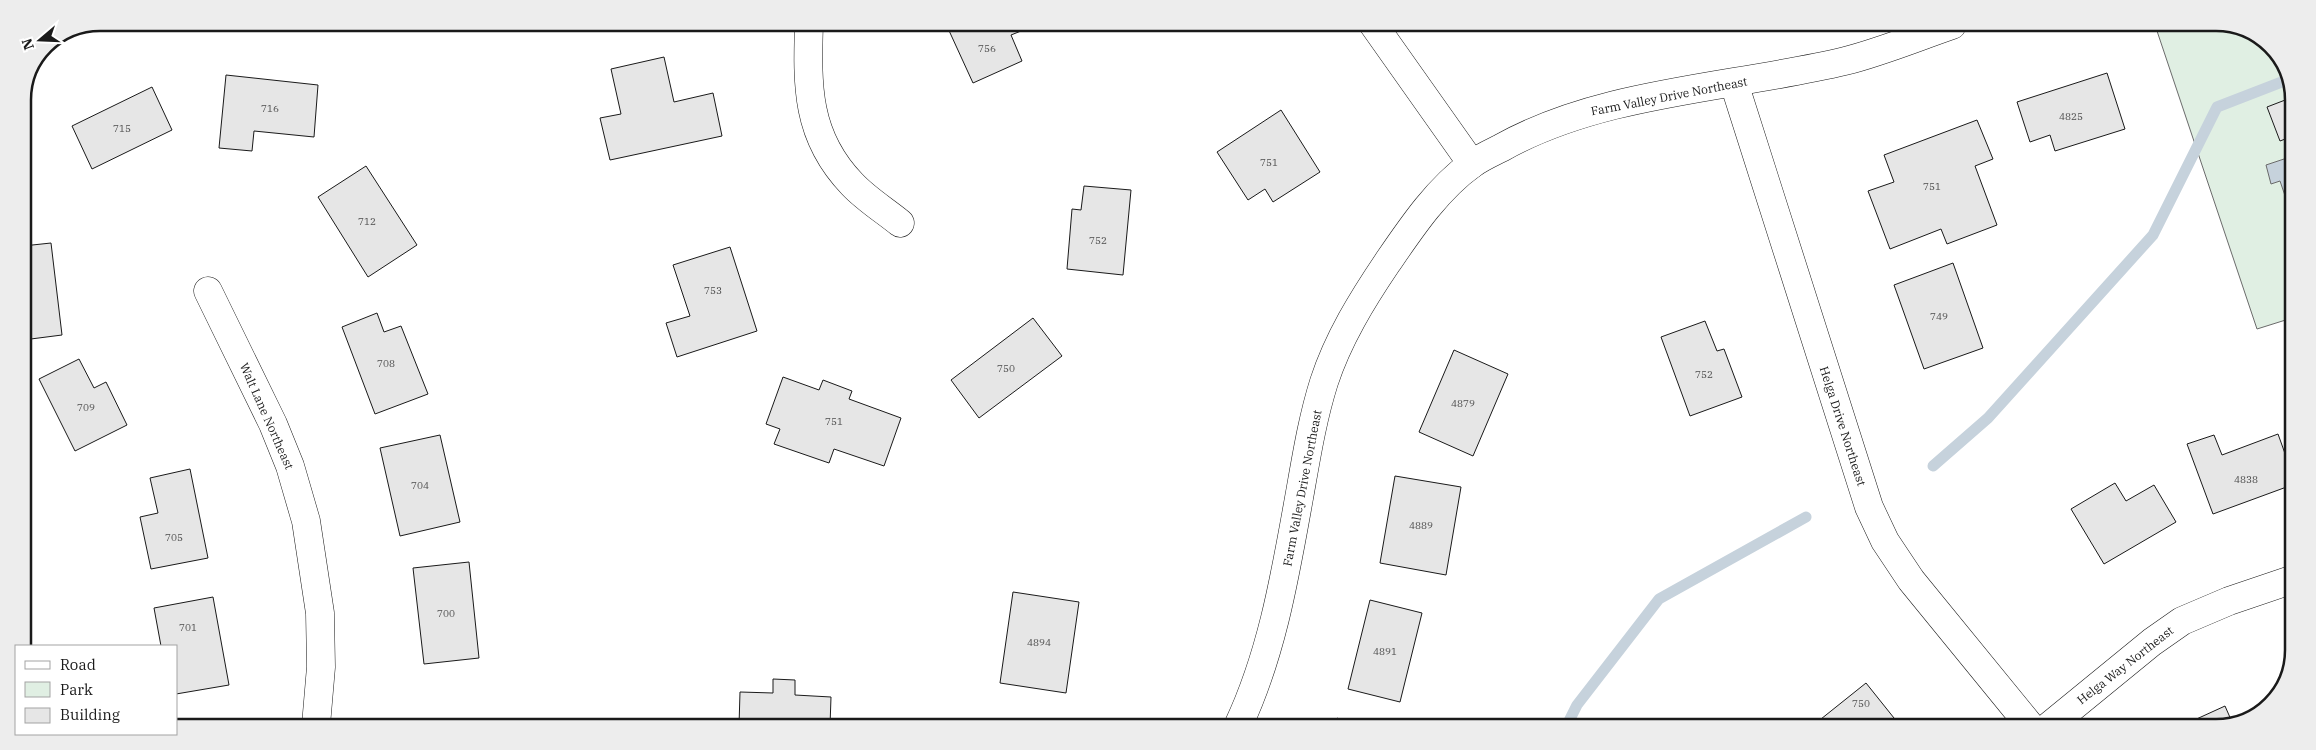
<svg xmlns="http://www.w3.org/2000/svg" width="2316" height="750" viewBox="0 0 2316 750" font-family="'IBM Plex Serif',serif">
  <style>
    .green { fill: #e0efe3; stroke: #6a6a6a }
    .water { fill: #c6d2dc; stroke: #6a6a6a }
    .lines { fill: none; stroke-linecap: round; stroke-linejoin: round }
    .stream { stroke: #c6d2dc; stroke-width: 11 }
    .building { fill: #e6e6e6; stroke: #1a1a1a }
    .minor-casing { stroke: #1a1a1a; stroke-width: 29 }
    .minor { stroke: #fff; stroke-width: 28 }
    .labels { text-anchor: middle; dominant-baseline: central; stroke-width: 4; stroke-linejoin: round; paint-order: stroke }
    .number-label { font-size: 10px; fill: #4d4d4d }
    .street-label { font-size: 12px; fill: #1a1a1a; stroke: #fff }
    .rim { fill: none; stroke: #1a1a1a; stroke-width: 2.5 }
  </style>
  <rect width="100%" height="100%" fill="#fff"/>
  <polygon class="green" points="2155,25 2236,25 2274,49 2293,95 2292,318 2257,329"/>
  <polygon class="water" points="2293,156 2293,219 2280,181 2271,184 2266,165"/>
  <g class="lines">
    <g class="stream">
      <polyline points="1933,466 1988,418 2153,235 2217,107 2287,80"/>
      <polyline points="1566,727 1577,705 1659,599 1806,517"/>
    </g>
  </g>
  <g class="building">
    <polygon points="946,24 1024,24 1026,29 1011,35 1022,61 973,83"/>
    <polygon points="664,57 674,102 713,93 722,136 610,160 600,118 621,114 611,69"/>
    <polygon points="2107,73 2125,129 2055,151 2050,135 2030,142 2017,102"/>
    <polygon points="226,75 318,85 314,137 254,131 252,151 219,148"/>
    <polygon points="152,87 172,130 92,169 72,126"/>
    <polygon points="2293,97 2293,136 2280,141 2267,107"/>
    <polygon points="1281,110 1320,172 1273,202 1265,189 1248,200 1217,152"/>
    <polygon points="1977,120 1993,159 1975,166 1997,225 1947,244 1941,229 1890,249 1868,191 1894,182 1884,155"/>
    <polygon points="366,166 417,245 368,277 318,197"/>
    <polygon points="1084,186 1131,190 1123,275 1067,269 1072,209 1081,210"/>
    <polygon points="51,243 62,335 23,340 23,246"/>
    <polygon points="730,247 757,331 677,357 666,323 690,316 673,265"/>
    <polygon points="1953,263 1983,348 1924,369 1894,285"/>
    <polygon points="377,313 384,332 401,326 428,394 375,414 342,327"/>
    <polygon points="1033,318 1062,356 979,418 951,380"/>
    <polygon points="1705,321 1717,351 1724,349 1742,397 1690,416 1661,337"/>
    <polygon points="1454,350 1508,374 1473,456 1419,432"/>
    <polygon points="79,359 94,388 106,382 127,425 75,451 39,379"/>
    <polygon points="783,377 819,390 823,380 852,391 849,399 901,418 884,466 834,449 829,463 774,444 780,429 766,424"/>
    <polygon points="2278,434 2292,473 2292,485 2213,514 2187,444 2214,435 2222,455"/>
    <polygon points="440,435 460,522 400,536 380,448"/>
    <polygon points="190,469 208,558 151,569 140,517 158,513 150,478"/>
    <polygon points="1395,476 1461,487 1446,575 1380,563"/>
    <polygon points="2115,483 2126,501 2154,485 2176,522 2104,564 2071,509"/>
    <polygon points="469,562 479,658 424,664 413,568"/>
    <polygon points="1013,592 1079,602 1066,693 1000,683"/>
    <polygon points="213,597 229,685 176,694 176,646 161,646 154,608"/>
    <polygon points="1370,600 1422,613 1400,702 1348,689"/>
    <polygon points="773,679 795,680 795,695 831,697 830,726 739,726 740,692 773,693"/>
    <polygon points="1866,683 1898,723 1893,727 1811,727"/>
    <polygon points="2225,706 2232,722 2216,727 2179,727"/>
    <polygon points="1337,718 1353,726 1333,726"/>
  </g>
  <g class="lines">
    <g class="minor-casing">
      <g id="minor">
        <path d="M809,23C807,86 806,136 852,184C866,199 884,210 900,223"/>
        <polyline points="1373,24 1472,164"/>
        <polyline points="1734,83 1869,507 1885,541 1911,580 2031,727"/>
        <polyline points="208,291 273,424 290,466 306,521 320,613 321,667 316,725"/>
        <path d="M1238,726C1272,654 1285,576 1299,498C1306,459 1312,420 1324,382C1338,339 1362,300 1387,263C1411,228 1437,189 1472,164C1480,158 1491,153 1501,148C1602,91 1733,88 1845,61C1881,52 1917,37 1952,25"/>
        <polyline points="2048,727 2152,642 2182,621 2229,601 2291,580"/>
      </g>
    </g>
    <use href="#minor" class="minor"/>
  </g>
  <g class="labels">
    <g class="number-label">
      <text x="987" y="48">756</text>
      <text x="270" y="108">716</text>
      <text x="2071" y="116">4825</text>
      <text x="122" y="128">715</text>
      <text x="1269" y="162">751</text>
      <text x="1932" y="186">751</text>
      <text x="367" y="221">712</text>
      <text x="1098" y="240">752</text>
      <text x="713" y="290">753</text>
      <text x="1939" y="316">749</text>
      <text x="386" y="363">708</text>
      <text x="1006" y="368">750</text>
      <text x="1704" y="374">752</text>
      <text x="1463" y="403">4879</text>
      <text x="86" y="407">709</text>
      <text x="834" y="421">751</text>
      <text x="2246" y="479">4838</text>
      <text x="420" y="485">704</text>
      <text x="1421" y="525">4889</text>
      <text x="174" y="537">705</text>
      <text x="446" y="613">700</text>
      <text x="188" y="627">701</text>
      <text x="1039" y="642">4894</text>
      <text x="1385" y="651">4891</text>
      <text x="1861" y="703">750</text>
    </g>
    <g class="street-label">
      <text transform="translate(1669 96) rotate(-11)">Farm Valley Drive Northeast</text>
      <text transform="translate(267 416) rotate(66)">Walt Lane Northeast</text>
      <text transform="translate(1843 426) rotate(72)">Helga Drive Northeast</text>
      <text transform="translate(1302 488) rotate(-79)">Farm Valley Drive Northeast</text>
      <text transform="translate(2125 665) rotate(-38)">Helga Way Northeast</text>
    </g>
  </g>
  <path d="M0 0H2316V750H0ZM100 31H2216A69 69 0 0 1 2285 100V650A69 69 0 0 1 2216 719H100A69 69 0 0 1 31 650V100A69 69 0 0 1 100 31Z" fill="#ededed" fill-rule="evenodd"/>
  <path class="rim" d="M100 31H2216A69 69 0 0 1 2285 100V650A69 69 0 0 1 2216 719H100A69 69 0 0 1 31 650V100A69 69 0 0 1 100 31Z"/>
  <rect x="15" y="645" width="162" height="90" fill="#ffffff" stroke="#a3a3a3"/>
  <rect x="25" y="661" width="25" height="8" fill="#ffffff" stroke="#a3a3a3"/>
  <text x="60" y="670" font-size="15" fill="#1a1a1a">Road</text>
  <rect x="25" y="682" width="25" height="15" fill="#e0efe3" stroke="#a3a3a3"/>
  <text x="60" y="695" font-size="15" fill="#1a1a1a">Park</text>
  <rect x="25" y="708" width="25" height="15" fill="#e6e6e6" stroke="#a3a3a3"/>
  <text x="60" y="720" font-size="15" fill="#1a1a1a">Building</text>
  <g transform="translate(40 40) rotate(251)" stroke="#ffffff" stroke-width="4" paint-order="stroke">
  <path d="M0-4L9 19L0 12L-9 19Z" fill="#1a1a1a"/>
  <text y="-8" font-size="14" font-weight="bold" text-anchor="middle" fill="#1a1a1a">N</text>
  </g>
</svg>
